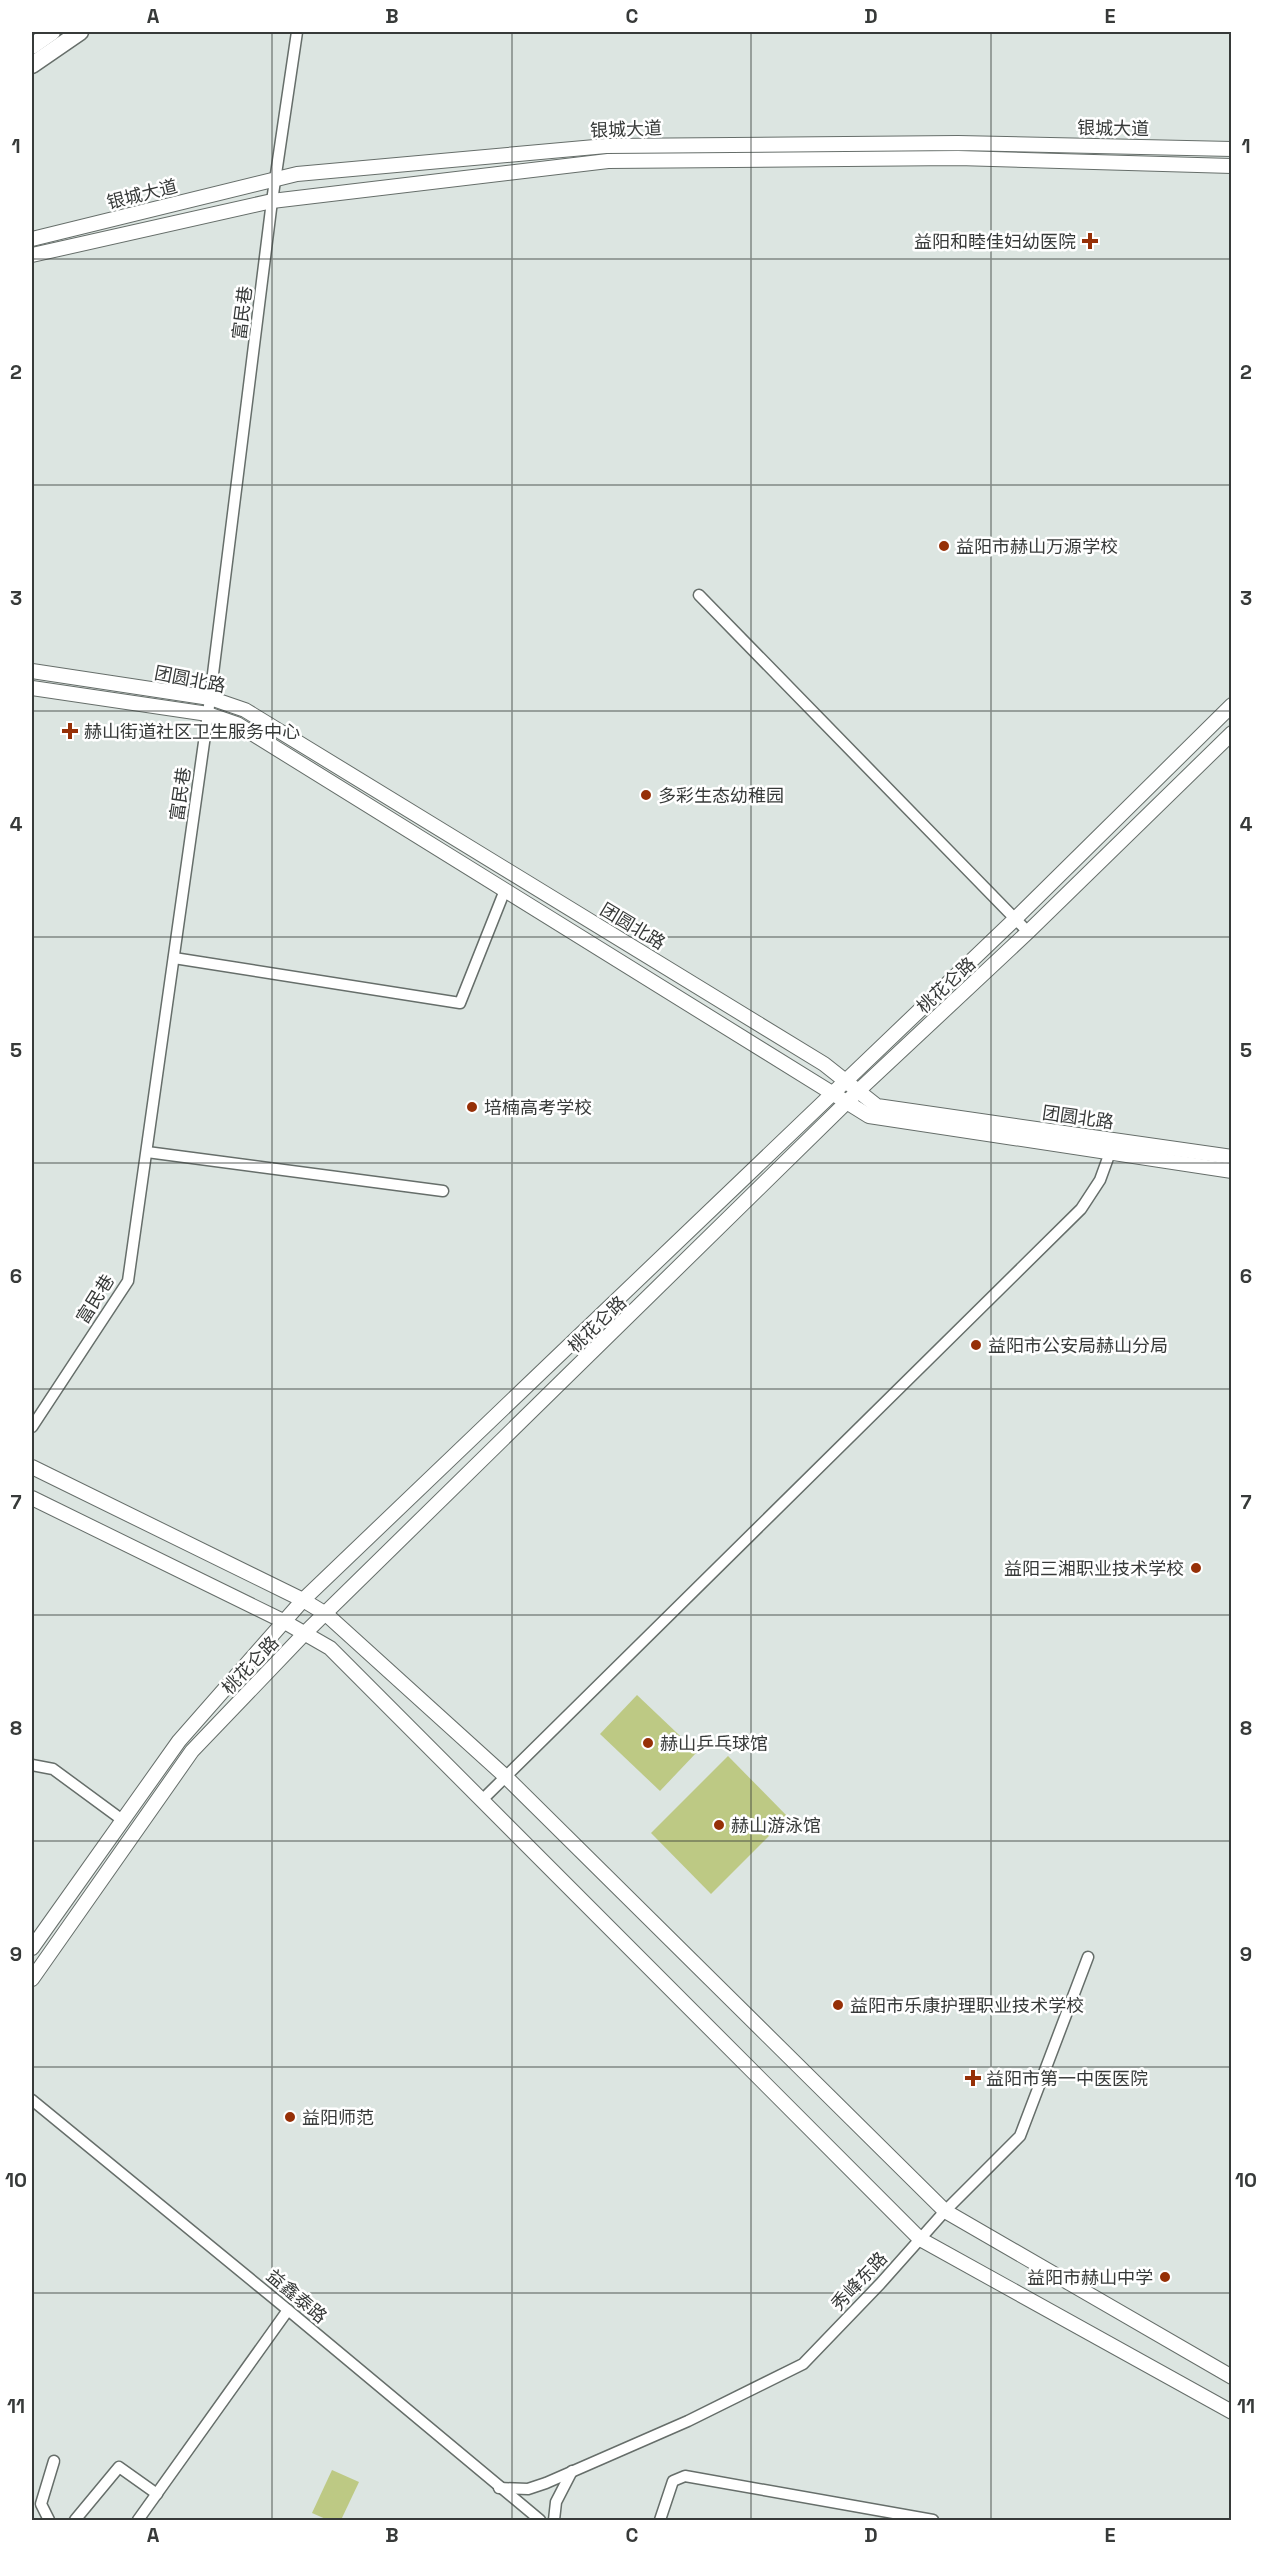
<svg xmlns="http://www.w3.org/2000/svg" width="1263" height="2552" viewBox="0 0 1263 2552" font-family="'Space Grotesk','Noto Sans SC',sans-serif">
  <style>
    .pitch { fill: #bdc984 }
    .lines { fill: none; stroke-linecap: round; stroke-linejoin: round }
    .minor-casing { stroke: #666e6a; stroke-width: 13 }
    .major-casing { stroke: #666e6a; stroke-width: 16 }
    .highway-casing { stroke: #666e6a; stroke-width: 19 }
    .minor { stroke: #fff; stroke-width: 10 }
    .major { stroke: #fff; stroke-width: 14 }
    .highway { stroke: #fff; stroke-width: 16 }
    .grid { fill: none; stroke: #373a39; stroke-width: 1.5; stroke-opacity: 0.55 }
    .poi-dot { fill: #963007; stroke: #fff; stroke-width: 2 }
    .labels { text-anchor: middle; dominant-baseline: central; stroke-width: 5; stroke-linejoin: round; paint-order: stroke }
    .street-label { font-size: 18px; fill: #373a39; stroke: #fff }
    .poi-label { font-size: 18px; fill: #373a39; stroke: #fff; text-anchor: start }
    .neatline { fill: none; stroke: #373a39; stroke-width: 2 }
    .grid-label { font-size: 20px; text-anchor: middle; font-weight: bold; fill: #373a39 }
  </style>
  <rect width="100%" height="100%" fill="#dce5e1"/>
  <g class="pitch">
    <polygon points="637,1695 697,1752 660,1791 600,1734"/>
    <polygon points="728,1756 788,1817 711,1894 651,1833"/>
    <polygon points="332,2470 359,2482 341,2520 328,2520 312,2513"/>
  </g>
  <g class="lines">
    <g class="minor-casing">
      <g id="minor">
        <polyline points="699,595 1028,932"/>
        <polyline points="174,958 460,1003 505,890"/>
        <polyline points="147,1152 443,1191"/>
        <polyline points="32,1427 128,1281 208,714 272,201 297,32"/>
        <polyline points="32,1765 53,1769 121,1819"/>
        <polyline points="482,1800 1081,1209 1100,1180 1112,1147"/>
        <polyline points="32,2100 288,2310 540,2520"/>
        <polyline points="499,2488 528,2489 546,2483 688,2421 803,2364 880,2284 945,2211 1020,2136 1088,1957"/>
        <polyline points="49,2520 41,2504 54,2461"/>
        <polyline points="75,2520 119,2467 157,2494"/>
        <polyline points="138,2520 288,2310"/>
        <polyline points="554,2520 556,2502 572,2471"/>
        <polyline points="660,2520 673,2481 685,2476 933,2520"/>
      </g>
    </g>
    <g class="major-casing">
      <g id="major">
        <polyline points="32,239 297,174 606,146 958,143 1232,149"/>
        <polyline points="32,255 272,201 608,161 958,158 1232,166"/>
        <polyline points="32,671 210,698 245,710 824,1064 877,1106 1232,1157"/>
        <polyline points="32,688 208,714 237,724 869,1116 1232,1171"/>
        <polyline points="32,1467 303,1600 326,1614 506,1777 945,2211 1232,2377"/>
        <polyline points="32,1498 283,1621 330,1648 920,2239 1232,2412"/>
        <polyline points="32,1948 179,1741 303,1600 1015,919 1232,705"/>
        <polyline points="32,1979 192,1751 305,1633 857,1092 1028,932 1232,733"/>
      </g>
    </g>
    <g class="highway-casing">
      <g id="highway">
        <polyline points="32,46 52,32"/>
        <polyline points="32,65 80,32"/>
      </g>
    </g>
    <use href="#minor" class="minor"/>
    <use href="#major" class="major"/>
    <use href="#highway" class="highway"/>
  </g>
  <path class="grid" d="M272,32V2520M512,32V2520M751,32V2520M991,32V2520M32,259H1232M32,485H1232M32,711H1232M32,937H1232M32,1163H1232M32,1389H1232M32,1615H1232M32,1841H1232M32,2067H1232M32,2293H1232"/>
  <g class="poi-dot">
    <path d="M1087 232h6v6h6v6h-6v6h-6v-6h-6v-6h6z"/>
    <circle cx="944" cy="546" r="6"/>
    <path d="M67 722h6v6h6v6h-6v6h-6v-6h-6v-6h6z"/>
    <circle cx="646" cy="795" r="6"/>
    <circle cx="472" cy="1107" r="6"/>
    <circle cx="976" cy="1345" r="6"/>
    <circle cx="1196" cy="1568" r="6"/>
    <circle cx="648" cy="1743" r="6"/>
    <circle cx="719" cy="1825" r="6"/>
    <circle cx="838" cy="2005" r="6"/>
    <path d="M970 2069h6v6h6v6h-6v6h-6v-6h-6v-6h6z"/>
    <circle cx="290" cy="2117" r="6"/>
    <circle cx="1165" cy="2277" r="6"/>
  </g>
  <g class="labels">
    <g class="street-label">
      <text transform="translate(1113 128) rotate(1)">银城大道</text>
      <text transform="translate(626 129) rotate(-2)">银城大道</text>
      <text transform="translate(142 194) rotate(-14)">银城大道</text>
      <text transform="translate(242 313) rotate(-83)">富民巷</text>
      <text transform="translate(190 679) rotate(11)">团圆北路</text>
      <text transform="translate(180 794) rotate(-82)">富民巷</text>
      <text transform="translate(633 926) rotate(31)">团圆北路</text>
      <text transform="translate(946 985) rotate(-43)">桃花仑路</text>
      <text transform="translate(1078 1117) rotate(8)">团圆北路</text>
      <text transform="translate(95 1299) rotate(-58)">富民巷</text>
      <text transform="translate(597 1324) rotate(-44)">桃花仑路</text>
      <text transform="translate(250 1665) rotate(-46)">桃花仑路</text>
      <text transform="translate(859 2281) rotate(-47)">秀峰东路</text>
      <text transform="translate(297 2296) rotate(40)">益鑫泰路</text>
    </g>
    <g class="poi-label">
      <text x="1076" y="241" text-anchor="end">益阳和睦佳妇幼医院</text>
      <text x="956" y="546">益阳市赫山万源学校</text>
      <text x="84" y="731">赫山街道社区卫生服务中心</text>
      <text x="658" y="795">多彩生态幼稚园</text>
      <text x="484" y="1107">培楠高考学校</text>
      <text x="988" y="1345">益阳市公安局赫山分局</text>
      <text x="1184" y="1568" text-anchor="end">益阳三湘职业技术学校</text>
      <text x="660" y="1743">赫山乒乓球馆</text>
      <text x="731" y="1825">赫山游泳馆</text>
      <text x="850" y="2005">益阳市乐康护理职业技术学校</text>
      <text x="986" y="2078">益阳市第一中医医院</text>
      <text x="302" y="2117">益阳师范</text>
      <text x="1153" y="2277" text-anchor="end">益阳市赫山中学</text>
    </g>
  </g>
  <rect width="1263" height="2552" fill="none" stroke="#ffffff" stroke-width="66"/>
  <rect x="33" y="33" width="1197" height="2486" class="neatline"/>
  <g class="grid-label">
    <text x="153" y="23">A</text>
    <text x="392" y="23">B</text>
    <text x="632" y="23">C</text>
    <text x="871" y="23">D</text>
    <text x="1110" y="23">E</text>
    <text x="16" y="153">1</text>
    <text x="1246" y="153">1</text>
    <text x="16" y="379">2</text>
    <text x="1246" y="379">2</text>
    <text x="16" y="605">3</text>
    <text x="1246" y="605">3</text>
    <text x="16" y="831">4</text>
    <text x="1246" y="831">4</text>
    <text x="16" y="1057">5</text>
    <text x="1246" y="1057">5</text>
    <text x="16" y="1283">6</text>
    <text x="1246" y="1283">6</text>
    <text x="16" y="1509">7</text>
    <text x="1246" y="1509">7</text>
    <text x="16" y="1735">8</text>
    <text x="1246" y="1735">8</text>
    <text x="16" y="1961">9</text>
    <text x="1246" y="1961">9</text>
    <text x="16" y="2187">10</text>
    <text x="1246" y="2187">10</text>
    <text x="16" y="2413">11</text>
    <text x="1246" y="2413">11</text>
    <text x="153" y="2542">A</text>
    <text x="392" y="2542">B</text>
    <text x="632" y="2542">C</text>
    <text x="871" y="2542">D</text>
    <text x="1110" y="2542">E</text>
  </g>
</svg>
